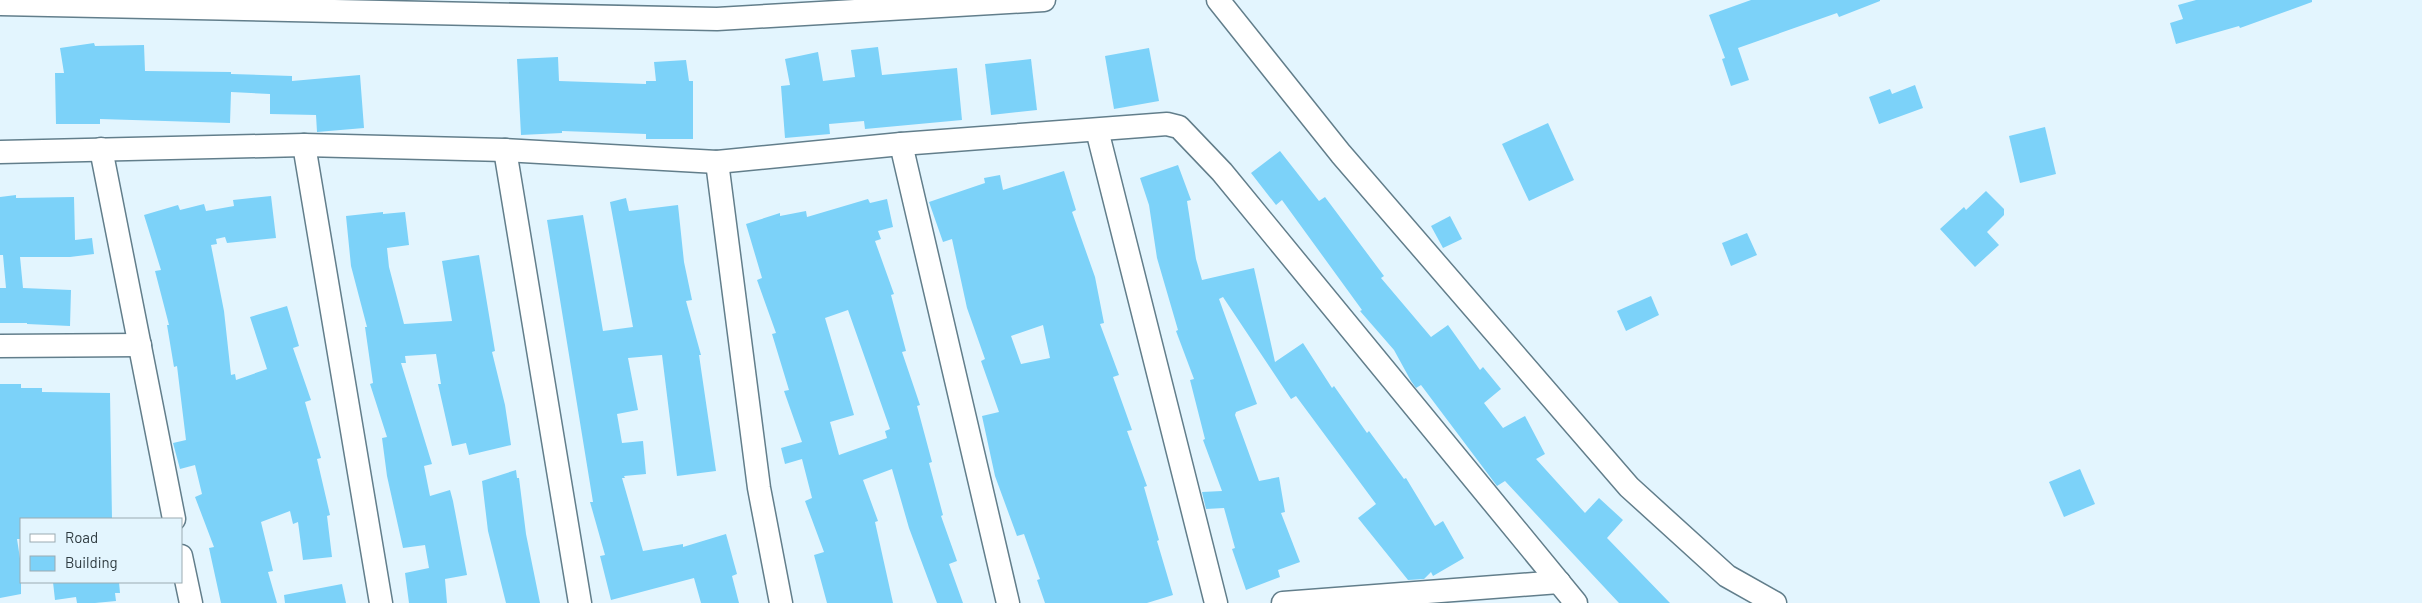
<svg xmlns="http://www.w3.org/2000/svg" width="2422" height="603" viewBox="0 0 2422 603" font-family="Barlow,sans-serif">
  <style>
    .building { fill: #7cd2f9; fill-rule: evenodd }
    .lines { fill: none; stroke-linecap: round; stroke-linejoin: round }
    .street-casing { stroke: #627e8b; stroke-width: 25 }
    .street { stroke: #fff; stroke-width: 22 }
  </style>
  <rect width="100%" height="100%" fill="#e3f5fe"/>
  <g class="building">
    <polygon points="1751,0 1880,0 1880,1 1839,17 1837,13 1738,48 1749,80 1731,86 1722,59 1725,58 1709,15"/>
    <polygon points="2196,0 2312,0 2312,2 2240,28 2239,26 2176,44 2170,23 2183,19 2178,5"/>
    <polygon points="94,43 95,46 144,45 145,71 231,72 231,74 292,76 292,81 360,75 364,128 317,132 316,115 270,114 270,94 231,92 230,123 100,119 100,124 56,124 55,73 64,73 60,48"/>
    <polygon points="878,47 882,75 957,68 962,120 865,129 864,121 829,124 830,134 785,138 781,86 790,85 785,59 818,52 823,81 855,77 851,50"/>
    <polygon points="1149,48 1159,101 1114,109 1105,56"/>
    <polygon points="558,57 559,81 646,84 646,81 656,81 654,62 686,60 689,81 693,81 693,139 646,139 646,134 562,131 562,133 521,135 517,59"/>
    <polygon points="1031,59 1037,110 991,115 985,64"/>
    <polygon points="1915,85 1923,108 1879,124 1869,97 1890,89 1892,94"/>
    <polygon points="1548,123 1574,180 1529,201 1502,144"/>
    <polygon points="2045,127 2056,174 2020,183 2009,136"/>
    <polygon points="1280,151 1319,201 1325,197 1384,276 1381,278 1431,337 1448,325 1480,370 1483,367 1501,389 1484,403 1503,428 1525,416 1545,454 1536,459 1585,513 1599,498 1623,520 1607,538 1670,603 1619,603 1505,481 1497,486 1421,385 1416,388 1411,381 1394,350 1360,311 1362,310 1282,200 1276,205 1251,173"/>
    <polygon points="1178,165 1191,200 1187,201 1196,259 1202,280 1254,268 1275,362 1303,343 1332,388 1334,386 1367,433 1369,431 1404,479 1406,478 1435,526 1443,521 1464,558 1433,576 1431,572 1424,579 1408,580 1358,518 1376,504 1296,396 1291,399 1223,297 1219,299 1257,404 1236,412 1235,415 1259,481 1279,477 1285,512 1281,513 1300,562 1278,570 1280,577 1246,590 1232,549 1235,548 1224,508 1206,509 1202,492 1222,491 1203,440 1205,439 1190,380 1194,379 1176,331 1178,330 1157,258 1149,205 1140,178"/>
    <path d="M1064,171L1076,210L1072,212L1095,277L1104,323L1100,324L1119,375L1113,377L1132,430L1127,431L1147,486L1144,487L1159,540L1157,541L1173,595L1147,603H1045L1037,580L1040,579L1024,534L1017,536L995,476L982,416L999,412L981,361L985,359L967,308L952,239L943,242L929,202L985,183L984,178L1000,175L1003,190ZM1043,325L1050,358L1021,364L1011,336Z"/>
    <polygon points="1986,191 2004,209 2004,215 1987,232 1999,245 1975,267 1940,229 1964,207 1966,210"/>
    <polygon points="16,195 16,198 74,197 75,240 92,238 94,254 70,257 20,257 23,288 71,290 70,326 27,324 27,323 0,323 0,288 6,288 3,255 0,255 0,197"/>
    <polygon points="271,196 276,238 227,243 225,237 216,239 217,244 211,245 224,311 231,375 235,374 236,380 267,369 250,317 287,306 299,346 293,348 311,400 305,402 321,458 317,459 330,515 327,516 332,557 303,560 298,522 293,524 290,511 261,522 273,571 268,572 277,603 221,603 209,548 214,547 195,497 202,494 195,465 180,469 173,443 186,440 177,366 174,367 167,325 169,325 155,271 161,270 144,215 178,205 180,210 204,204 206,211 234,206 233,200"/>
    <polygon points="626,198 629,211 678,205 684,262 692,300 686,301 701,355 699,355 716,471 677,476 662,355 628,358 638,410 617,414 622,443 643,441 646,474 624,476 625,478 622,478 643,551 683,544 683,547 726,534 737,574 732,576 739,603 701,603 694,578 611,600 600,556 605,555 590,502 593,502 547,220 583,215 603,331 633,327 610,202"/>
    <path d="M868,199L870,203L887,199L893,227L878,231L881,239L875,241L894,294L891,295L906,351L902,352L920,405L917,406L932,462L929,463L943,515L941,516L957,561L949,564L963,603H937L909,528L892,469L863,480L878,521L875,522L893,603H827L814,555L824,552L805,501L812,498L802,459L785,464L781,448L802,442L784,391L789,390L772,334L776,333L757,280L762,278L746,224L780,213V216L806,211L807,217ZM848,310L890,429L885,431L887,438L839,455L830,422L854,415L825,318Z"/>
    <polygon points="383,212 383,214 405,212 409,245 387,248 389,267 404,324 452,321 442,261 479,255 495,351 492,352 505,405 511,445 469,455 466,443 452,446 438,384 441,384 436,354 405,356 406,363 401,363 432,464 424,466 430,496 450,490 453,501 467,575 445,579 447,603 409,603 405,573 429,568 425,545 403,548 387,476 382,438 387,437 370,384 373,383 365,327 367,327 351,266 346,216"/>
    <polygon points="1450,216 1462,239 1443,248 1431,226"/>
    <polygon points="1747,233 1757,255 1731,266 1722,243"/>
    <polygon points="1651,296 1659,315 1626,331 1617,311"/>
    <polygon points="0,384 21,384 21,388 42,388 42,392 110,393 112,519 21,519 21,539 17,539 21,565 21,594 0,598"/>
    <polygon points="2080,469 2095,504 2064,517 2049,482"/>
    <polygon points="516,470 517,478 519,478 526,534 540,603 506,603 488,531 482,481"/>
    <polygon points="53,582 119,582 120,593 115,593 116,601 95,603 77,603 76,597 55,600"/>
    <polygon points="342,584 346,603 285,603 284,595"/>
  </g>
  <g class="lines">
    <g class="street-casing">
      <g id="street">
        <polyline points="1218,0 1341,154 1629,487 1727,576 1775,603"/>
        <polyline points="0,4 717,19 1044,0"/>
        <polyline points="1097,130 1216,603"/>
        <polyline points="901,144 1008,603"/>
        <polyline points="304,145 381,603"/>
        <polyline points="101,149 174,519"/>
        <polyline points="505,150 580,603"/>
        <polyline points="0,152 304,145 505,150 717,162 901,144 1167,124 1179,127 1222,172 1576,603"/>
        <polyline points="717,162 759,488 781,603"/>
        <polyline points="0,346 140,345"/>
        <polyline points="181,556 191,603"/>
        <polyline points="1283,603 1559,582"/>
      </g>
    </g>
    <use href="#street" class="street"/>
  </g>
  <rect x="20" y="518" width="162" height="65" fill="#e3f5fe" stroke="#9babb2"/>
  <rect x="30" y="534" width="25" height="8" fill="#ffffff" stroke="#9babb2"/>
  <text x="65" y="543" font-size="15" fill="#2f3b40">Road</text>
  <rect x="30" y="556" width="25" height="15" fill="#7cd2f9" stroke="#9babb2"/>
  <text x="65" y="568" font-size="15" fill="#2f3b40">Building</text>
</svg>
